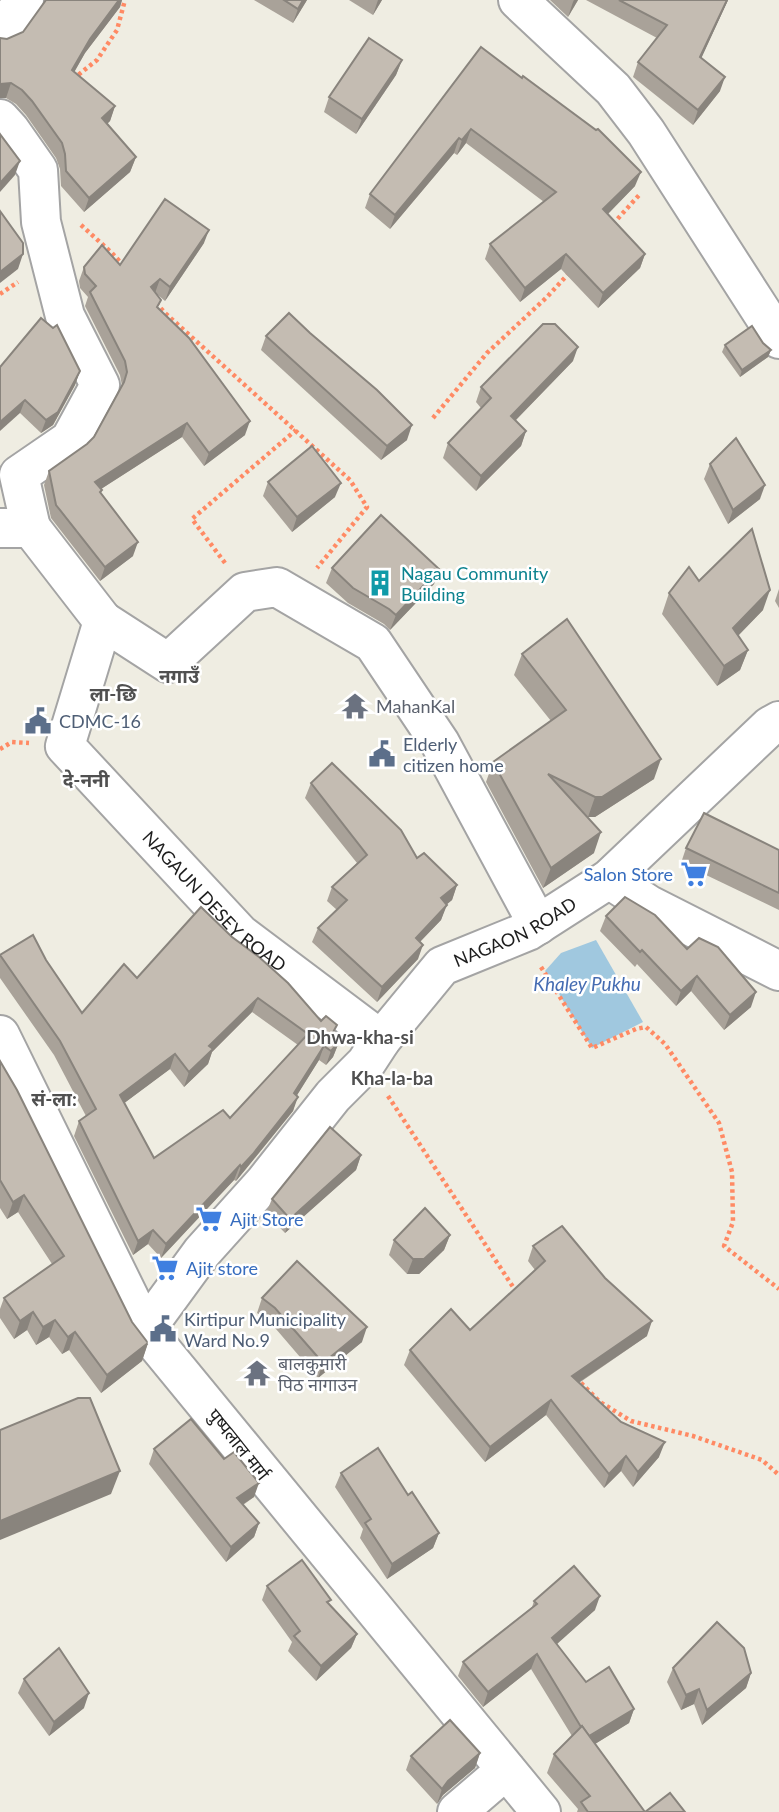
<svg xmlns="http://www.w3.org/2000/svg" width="779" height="1812" viewBox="0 0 779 1812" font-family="Lato,'Noto Sans Devanagari',sans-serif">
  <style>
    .water { fill: #a0c8df }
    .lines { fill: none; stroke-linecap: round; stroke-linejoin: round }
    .minor-casing { stroke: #a4a4a4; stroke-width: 42 }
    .path { stroke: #ff8a64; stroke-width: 4.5; stroke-dasharray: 3.5 3.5; stroke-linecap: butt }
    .minor { stroke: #fff; stroke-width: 38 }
    .wall { fill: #a9a299; fill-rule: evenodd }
    .shaded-wall { fill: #89847d }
    .building { fill: #c4bcb2; stroke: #89847d; stroke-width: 2; fill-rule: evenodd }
    .labels { text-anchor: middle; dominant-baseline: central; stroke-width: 5; stroke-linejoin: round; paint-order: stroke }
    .culture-label { font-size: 18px; fill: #0d838f; stroke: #fff; text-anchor: start }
    .worship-label { font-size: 18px; fill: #5b616d; stroke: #fff; text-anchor: start }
    .service-label { font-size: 18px; fill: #4e5e75; stroke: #fff; text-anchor: start }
    .shop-label { font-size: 18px; fill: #366cbe; stroke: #fff; text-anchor: start }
    .street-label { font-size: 18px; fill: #1d1d1d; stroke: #fff }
    .neighbourhood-label { font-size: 19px; font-weight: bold; fill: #505050; stroke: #fff }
    .water-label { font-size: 19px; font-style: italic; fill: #456cb2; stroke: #fff }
  </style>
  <rect width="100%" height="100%" fill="#efede2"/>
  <polygon class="water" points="596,940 643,1022 592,1048 545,971 561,953"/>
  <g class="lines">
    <g class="minor-casing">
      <g id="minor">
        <polyline points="518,0 613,89 646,132 779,339"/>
        <polyline points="0,32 4,29 24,0"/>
        <polyline points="0,119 10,130 38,170 41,222 65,316 100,385 70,440 19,475 31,528"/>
        <path id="s1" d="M0,528H31L103,621L65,746L240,934L381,1040"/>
        <polyline points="103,621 168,663 245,592 277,587 373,643 440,743 538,925"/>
        <polyline points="609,879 649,905 779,971"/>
        <polyline points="0,1035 145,1330 541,1812"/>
        <path id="s2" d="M145,1330L202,1252L264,1183L333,1096L366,1063L381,1040L442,966L528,931L609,879L770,726L779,721"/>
        <polyline points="457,1812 506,1770"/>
      </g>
    </g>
    <g class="path">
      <polyline points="73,79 97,60 117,30 125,0"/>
      <polyline points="613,224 640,194"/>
      <polyline points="81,225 112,253 123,265"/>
      <polyline points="0,294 18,282"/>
      <polyline points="156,303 165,313 350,480 367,507 317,568"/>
      <polyline points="433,418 487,353 547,297 570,272"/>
      <polyline points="225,563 192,519 296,430"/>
      <polyline points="0,749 12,742 29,743"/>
      <polyline points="541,967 592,1048 636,1029 646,1027 665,1044 719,1123 732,1172 733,1222 724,1246 779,1289"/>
      <polyline points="388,1096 517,1293"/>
      <polyline points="576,1378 600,1402 631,1421 693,1436 762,1460 779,1475"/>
    </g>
    <use href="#minor" class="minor"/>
  </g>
  <g class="wall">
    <polygon points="46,0 122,0 120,7 85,53 74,72 115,106 110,121 107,124 136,157 130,172 84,212 61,186 60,169 56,158 26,115 16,104 6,98 0,98 0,38 7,39 23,32"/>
    <polygon points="254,0 307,0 293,23"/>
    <polygon points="349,0 382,0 373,15"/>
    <polygon points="550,0 578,0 568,17"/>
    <polygon points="586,0 728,0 701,58 720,91 693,125 633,77 638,62 657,38"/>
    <polygon points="481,47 635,186 608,214 645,254 640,268 598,308 561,269 520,302 485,259 490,244 544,202 466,143 457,155 454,153 390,229 365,208 370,194"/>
    <polygon points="402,60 396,75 356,134 324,112 329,97"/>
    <polygon points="204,243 165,301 158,295 158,308 245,435 204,466 182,437 101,489 102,490 101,493 133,556 100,581 51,518 44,485 49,471 87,444 94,437 122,386 120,375 86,308 85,306 88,297 80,288 79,281 84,267 120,265"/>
    <polygon points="310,333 407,440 381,460 261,350 266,336"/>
    <polygon points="763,343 771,350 768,357 740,377 722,352 725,345"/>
    <polygon points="573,361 515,421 526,431 521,446 476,491 443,458 448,443 481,408 476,402 481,387"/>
    <polygon points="0,367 80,371 75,385 53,425 41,433 20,413"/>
    <polygon points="710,464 760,499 728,524 704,479"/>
    <polygon points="268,482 335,497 292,532 263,496"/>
    <polygon points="332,568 439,569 434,584 390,630 384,624 348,603 326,583"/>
    <polygon points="699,581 763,610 738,636 748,650 740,670 717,686 662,614 669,593"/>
    <polygon points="779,589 779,608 775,601"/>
    <polygon points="522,654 654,779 595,817 587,817 594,853 543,888 486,782 493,762 551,721 514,675"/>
    <polygon points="311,783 457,885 452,900 446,905 441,920 420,942 418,959 377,1002 312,942 318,928 337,910 327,901 332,887 357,863 305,798"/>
    <polygon points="686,848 779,850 779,910 681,863"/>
    <path d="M201,907L339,1042L333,1057L326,1065L319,1060L297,1095L293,1111L236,1181L234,1180L161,1258L148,1244L133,1255L74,1136L79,1121L86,1116L54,1055L0,978V955L46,960L82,1013L137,978ZM252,1012L298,1045L230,1118L154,1158L124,1103L170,1069L184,1087L208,1064L212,1052Z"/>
    <polygon points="606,916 687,949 751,1007 724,1030 691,991 676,1006 637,964 635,967 600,931"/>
    <polygon points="0,1061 132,1322 148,1343 142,1361 101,1393 69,1350 62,1354 49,1337 36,1345 27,1330 14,1339 0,1318 0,1309 4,1298 52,1264 18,1212 7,1219 0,1208"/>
    <polygon points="361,1155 356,1170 285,1233 266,1213 272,1199"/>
    <polygon points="450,1235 444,1250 419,1274 407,1274 389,1255 394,1240"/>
    <polygon points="533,1246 647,1336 579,1383 659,1457 633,1487 621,1471 604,1488 546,1415 485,1462 404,1365 410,1350 470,1330 535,1270 528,1261"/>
    <polygon points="262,1298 362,1342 318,1378 270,1322 257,1313"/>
    <polygon points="154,1449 254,1497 243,1505 259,1523 254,1537 226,1562 149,1464"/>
    <polygon points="341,1473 408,1495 439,1533 433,1548 387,1579 360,1538 363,1529 335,1487"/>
    <polygon points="267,1586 329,1604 357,1634 351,1648 316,1681 288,1651 292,1642 262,1600"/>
    <polygon points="534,1601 595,1610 556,1644 586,1682 634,1709 629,1723 595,1744 645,1812 685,1812 577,1812 578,1809 547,1773 554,1754 572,1736 531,1669 483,1707 458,1676 463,1662 532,1607"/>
    <polygon points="673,1668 751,1673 746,1688 702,1725 694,1704 681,1710 667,1682"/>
    <polygon points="24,1679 84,1708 49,1736 18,1693"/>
    <polygon points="480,1753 475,1768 443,1795 437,1804 406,1770 411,1756"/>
  </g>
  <g class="shaded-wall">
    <polygon points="119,0 122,0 120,7 85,53 67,85 72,70 90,39"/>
    <polygon points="303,0 307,0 293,23 298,9"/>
    <polygon points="378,0 382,0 373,15"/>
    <polygon points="574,0 578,0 568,17 573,2"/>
    <polygon points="727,0 728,0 695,72 700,57"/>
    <polygon points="402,60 396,75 356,134 362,119"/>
    <polygon points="725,77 720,91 693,125 698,110"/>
    <polygon points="1,83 11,83 6,98 0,98 0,84"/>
    <polygon points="115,106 110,121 97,133 102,118"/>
    <polygon points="471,129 466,143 457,155 462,140"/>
    <polygon points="459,138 454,153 390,229 395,215"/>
    <polygon points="136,157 130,172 84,212 89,198"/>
    <polygon points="20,161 15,175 0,192 0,183"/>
    <polygon points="641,172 635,186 598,224 603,209"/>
    <polygon points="209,230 204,243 165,301 170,287"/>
    <polygon points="23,254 18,269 0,283 0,272"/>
    <polygon points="566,254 561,269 520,302 525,288"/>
    <polygon points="645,254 640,268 598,308 603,293"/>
    <polygon points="160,279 155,293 151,287"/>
    <polygon points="578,347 573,361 505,431 511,416"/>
    <polygon points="771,350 768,357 740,377 742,370"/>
    <polygon points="80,371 75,385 53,425 41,433 46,420"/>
    <polygon points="25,400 20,413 0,431 0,422"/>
    <polygon points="250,421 245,435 204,466 209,453"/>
    <polygon points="187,423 182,437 90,496 95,482"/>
    <polygon points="412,425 407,440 381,460 387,446"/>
    <polygon points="526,431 521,446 476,491 481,476"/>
    <polygon points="341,483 335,497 292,532 297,517"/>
    <polygon points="765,485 760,499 728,524 733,510"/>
    <polygon points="138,542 133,556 100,581 105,567"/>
    <polygon points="439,569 434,584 390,630 396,615"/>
    <polygon points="770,590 763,610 725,649 733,628"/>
    <polygon points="748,650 740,670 717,686 724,666"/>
    <polygon points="661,759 654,779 595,817 588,817 595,797"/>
    <polygon points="601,832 594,853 543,888 551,868"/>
    <polygon points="457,885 452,900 436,913 441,898"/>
    <polygon points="447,905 441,920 410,952 416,938"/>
    <polygon points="423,945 418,959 377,1002 382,987"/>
    <polygon points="697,976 691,991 676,1006 681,991"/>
    <polygon points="756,992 751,1007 724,1030 730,1015"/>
    <polygon points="258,998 252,1012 212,1052 208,1064 184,1087 189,1072 209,1046"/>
    <polygon points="339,1042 333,1057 326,1065 331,1051"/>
    <polygon points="324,1046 319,1060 289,1108 294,1093"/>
    <polygon points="175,1054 170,1069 115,1110 120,1095"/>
    <polygon points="298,1097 293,1111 236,1181 241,1167"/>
    <polygon points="361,1155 356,1170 285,1233 290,1219"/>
    <polygon points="240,1165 234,1180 161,1258 166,1244"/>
    <polygon points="24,1195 18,1212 7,1219 13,1202"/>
    <polygon points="153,1230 148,1244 133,1255 138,1241"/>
    <polygon points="450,1235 444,1250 419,1274 407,1274 413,1259"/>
    <polygon points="33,1312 27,1330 14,1339 20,1321"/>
    <polygon points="55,1320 49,1337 36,1345 43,1327"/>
    <polygon points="652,1321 647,1336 566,1391 572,1376"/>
    <polygon points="367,1327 362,1342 318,1378 323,1363"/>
    <polygon points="75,1332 69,1350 62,1354 68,1337"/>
    <polygon points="148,1343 142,1361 101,1393 107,1375"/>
    <polygon points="551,1400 546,1415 485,1462 490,1447"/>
    <polygon points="665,1442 659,1457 633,1487 638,1472"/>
    <polygon points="626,1456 621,1471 604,1488 609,1474"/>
    <polygon points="120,1471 111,1494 0,1540 0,1521"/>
    <polygon points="259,1483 254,1497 231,1512 237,1498"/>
    <polygon points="259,1523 254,1537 226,1562 231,1547"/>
    <polygon points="439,1533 433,1548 387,1579 392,1564"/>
    <polygon points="600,1596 595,1610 547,1653 552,1638"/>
    <polygon points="357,1634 351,1648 316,1681 321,1666"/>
    <polygon points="537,1654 531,1669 483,1707 488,1692"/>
    <polygon points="751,1673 746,1688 702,1725 707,1710"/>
    <polygon points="699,1689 694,1704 681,1710 686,1695"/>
    <polygon points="89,1693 84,1708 49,1736 54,1722"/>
    <polygon points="634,1709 629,1723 582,1752 587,1738"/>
    <polygon points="480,1753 475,1768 443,1795 437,1804 442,1789 448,1781"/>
  </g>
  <g class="building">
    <polygon points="46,0 119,0 90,39 72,70 115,106 102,118 136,157 89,198 66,171 65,154 62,143 32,101 22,90 11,83 0,84 0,38 7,39 23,32"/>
    <polygon points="284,0 303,0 298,9"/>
    <polygon points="619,0 727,0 700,57 725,77 698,110 638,62 667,25"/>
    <polygon points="369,38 402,60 362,119 329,97"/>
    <polygon points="481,47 522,78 523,76 596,130 598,129 641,172 603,209 645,254 603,293 566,254 525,288 490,244 556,192 471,129 462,140 459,138 395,215 370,194"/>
    <polygon points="0,134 20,161 0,183"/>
    <polygon points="165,199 209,230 170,287 160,279 151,287 161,300 157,307 189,338 250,421 209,453 187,423 95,482 102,490 100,492 138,542 105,567 56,505 49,471 87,444 94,437 124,382 127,372 125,361 91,294 90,292 96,286 85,274 84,267 102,245 120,265"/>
    <polygon points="0,211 23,243 23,254 0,272"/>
    <polygon points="289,313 310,333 377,390 412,425 387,446 266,336"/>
    <polygon points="41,318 53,328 57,325 80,371 58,412 46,420 25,400 0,422 0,367"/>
    <polygon points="543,324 555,324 578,347 511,416 526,431 481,476 448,443 491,398 481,387"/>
    <polygon points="752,326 763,343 771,350 742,370 725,345"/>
    <polygon points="736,438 765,485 733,510 710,464"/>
    <polygon points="312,446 341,483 297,517 268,482"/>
    <polygon points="381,515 439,569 396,615 389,609 353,588 332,568"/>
    <polygon points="752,529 770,590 733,628 748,650 724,666 669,593 689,567 699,581"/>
    <polygon points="567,619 661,759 602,797 595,797 548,774 601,832 551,868 493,762 566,710 522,654"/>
    <polygon points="332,763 401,830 417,858 424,853 457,885 441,898 447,905 416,938 423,945 382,987 318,928 347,900 332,887 367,855 311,783"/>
    <polygon points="704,813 779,850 779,893 686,848"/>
    <polygon points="625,897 655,915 687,949 699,938 718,947 756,992 730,1015 697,976 681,991 642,950 640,952 606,916"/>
    <path d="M201,907L232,937L259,957L288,983L321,1021L326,1016L337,1025L332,1034L339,1042L331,1051L324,1046L294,1093L298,1097L253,1154L241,1167L240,1165L166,1244L153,1230L138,1241L79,1121L96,1109L60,1041L0,955L33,935L46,960L82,1013L124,964L137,978ZM258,998L308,1034L230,1118L223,1110L154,1158L120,1095L175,1054L189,1072L213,1049L209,1046Z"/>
    <polygon points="0,1061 17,1090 132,1322 148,1343 107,1375 75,1332 68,1337 55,1320 43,1327 33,1312 20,1321 4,1298 64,1256 24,1195 13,1202 0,1180"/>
    <polygon points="330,1127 361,1155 290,1219 272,1199"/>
    <polygon points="425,1208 450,1235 424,1259 413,1259 394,1240"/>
    <polygon points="562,1226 605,1278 652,1321 572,1376 621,1422 665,1442 638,1472 626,1456 609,1474 551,1400 490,1447 410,1350 451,1309 470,1330 545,1261 533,1246"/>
    <polygon points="297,1261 367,1327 323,1363 275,1308 262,1298"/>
    <polygon points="78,1398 90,1398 120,1471 0,1521 0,1430"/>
    <polygon points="191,1419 224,1459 234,1452 259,1483 237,1498 259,1523 231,1547 154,1449"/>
    <polygon points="378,1448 408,1495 412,1492 439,1533 392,1564 365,1523 371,1519 341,1473"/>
    <polygon points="302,1560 331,1600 327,1602 357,1634 321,1666 294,1636 300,1631 267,1586"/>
    <polygon points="574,1566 600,1596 552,1638 586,1682 609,1667 634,1709 589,1736 582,1726 581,1727 537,1654 488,1692 463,1662 537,1604 534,1601"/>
    <polygon points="717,1622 744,1648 751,1673 707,1710 699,1689 686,1695 673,1668"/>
    <polygon points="59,1648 89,1693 54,1722 24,1679"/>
    <polygon points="450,1720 480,1753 448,1781 442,1789 411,1756"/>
    <polygon points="582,1726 645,1812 670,1793 685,1812 588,1812 581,1802 590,1796 554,1754"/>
  </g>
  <defs>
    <g id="building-bare" transform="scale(2.1)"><path d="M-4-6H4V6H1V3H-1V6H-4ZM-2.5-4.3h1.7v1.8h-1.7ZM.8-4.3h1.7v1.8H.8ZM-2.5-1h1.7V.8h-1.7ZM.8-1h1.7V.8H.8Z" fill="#0f9aa8" stroke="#fff" stroke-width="2.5" paint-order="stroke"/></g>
    <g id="temple-bare" transform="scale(2.1)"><path d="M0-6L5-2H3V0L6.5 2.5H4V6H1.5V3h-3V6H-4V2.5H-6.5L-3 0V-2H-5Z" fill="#6b7280" stroke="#fff" stroke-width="2.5" paint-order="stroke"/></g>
    <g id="civic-bare" transform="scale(2.1)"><path d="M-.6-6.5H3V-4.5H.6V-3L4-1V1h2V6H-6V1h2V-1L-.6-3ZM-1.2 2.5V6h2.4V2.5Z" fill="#5c6f8a" stroke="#fff" stroke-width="2.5" paint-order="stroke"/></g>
    <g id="supermarket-bare" transform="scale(2.1)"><path d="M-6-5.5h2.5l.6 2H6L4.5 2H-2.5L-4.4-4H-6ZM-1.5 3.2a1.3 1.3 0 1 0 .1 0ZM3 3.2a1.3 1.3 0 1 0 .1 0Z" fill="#3f7fe0" stroke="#fff" stroke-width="2.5" paint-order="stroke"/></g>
  </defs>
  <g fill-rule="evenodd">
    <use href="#building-bare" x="380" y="583"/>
    <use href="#temple-bare" x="355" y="706"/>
    <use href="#civic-bare" x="38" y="721"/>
    <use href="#civic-bare" x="382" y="754"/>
    <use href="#supermarket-bare" x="694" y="874"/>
    <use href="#supermarket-bare" x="209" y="1219"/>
    <use href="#supermarket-bare" x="165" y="1268"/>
    <use href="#civic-bare" x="163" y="1329"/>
    <use href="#temple-bare" x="257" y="1373"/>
  </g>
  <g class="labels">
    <g class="culture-label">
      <text x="401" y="573">Nagau Community<tspan x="401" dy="21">Building</tspan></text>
    </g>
    <g class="worship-label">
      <text x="376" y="706">MahanKal</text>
      <text x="278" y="1363">बालकुमारी<tspan x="278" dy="21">पिठ नागाउन</tspan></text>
    </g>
    <g class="service-label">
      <text x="59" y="721">CDMC-16</text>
      <text x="403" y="744">Elderly<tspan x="403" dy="21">citizen home</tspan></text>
      <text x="184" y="1319">Kirtipur Municipality<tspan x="184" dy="21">Ward No.9</tspan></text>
    </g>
    <g class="shop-label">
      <text x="673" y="874" text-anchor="end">Salon Store</text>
      <text x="230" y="1219">Ajit Store</text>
      <text x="186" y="1268">Ajit store</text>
    </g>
    <g class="street-label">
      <text stroke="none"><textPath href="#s1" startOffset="495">NAGAUN DESEY ROAD</textPath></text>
      <text stroke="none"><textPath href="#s2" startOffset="551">NAGAON ROAD</textPath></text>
      <text transform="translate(239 1444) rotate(51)">पुष्पलाल मार्ग</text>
    </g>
    <g class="neighbourhood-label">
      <text x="179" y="675">नगाउँ</text>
      <text x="113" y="693">ला-छि</text>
      <text x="86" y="779">दे-ननी</text>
      <text x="360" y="1036">Dhwa-kha-si</text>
      <text x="392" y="1077">Kha-la-ba</text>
      <text x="54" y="1098">सं-ला:</text>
    </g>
    <g class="water-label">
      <text x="587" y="983">Khaley Pukhu</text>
    </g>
  </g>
</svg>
